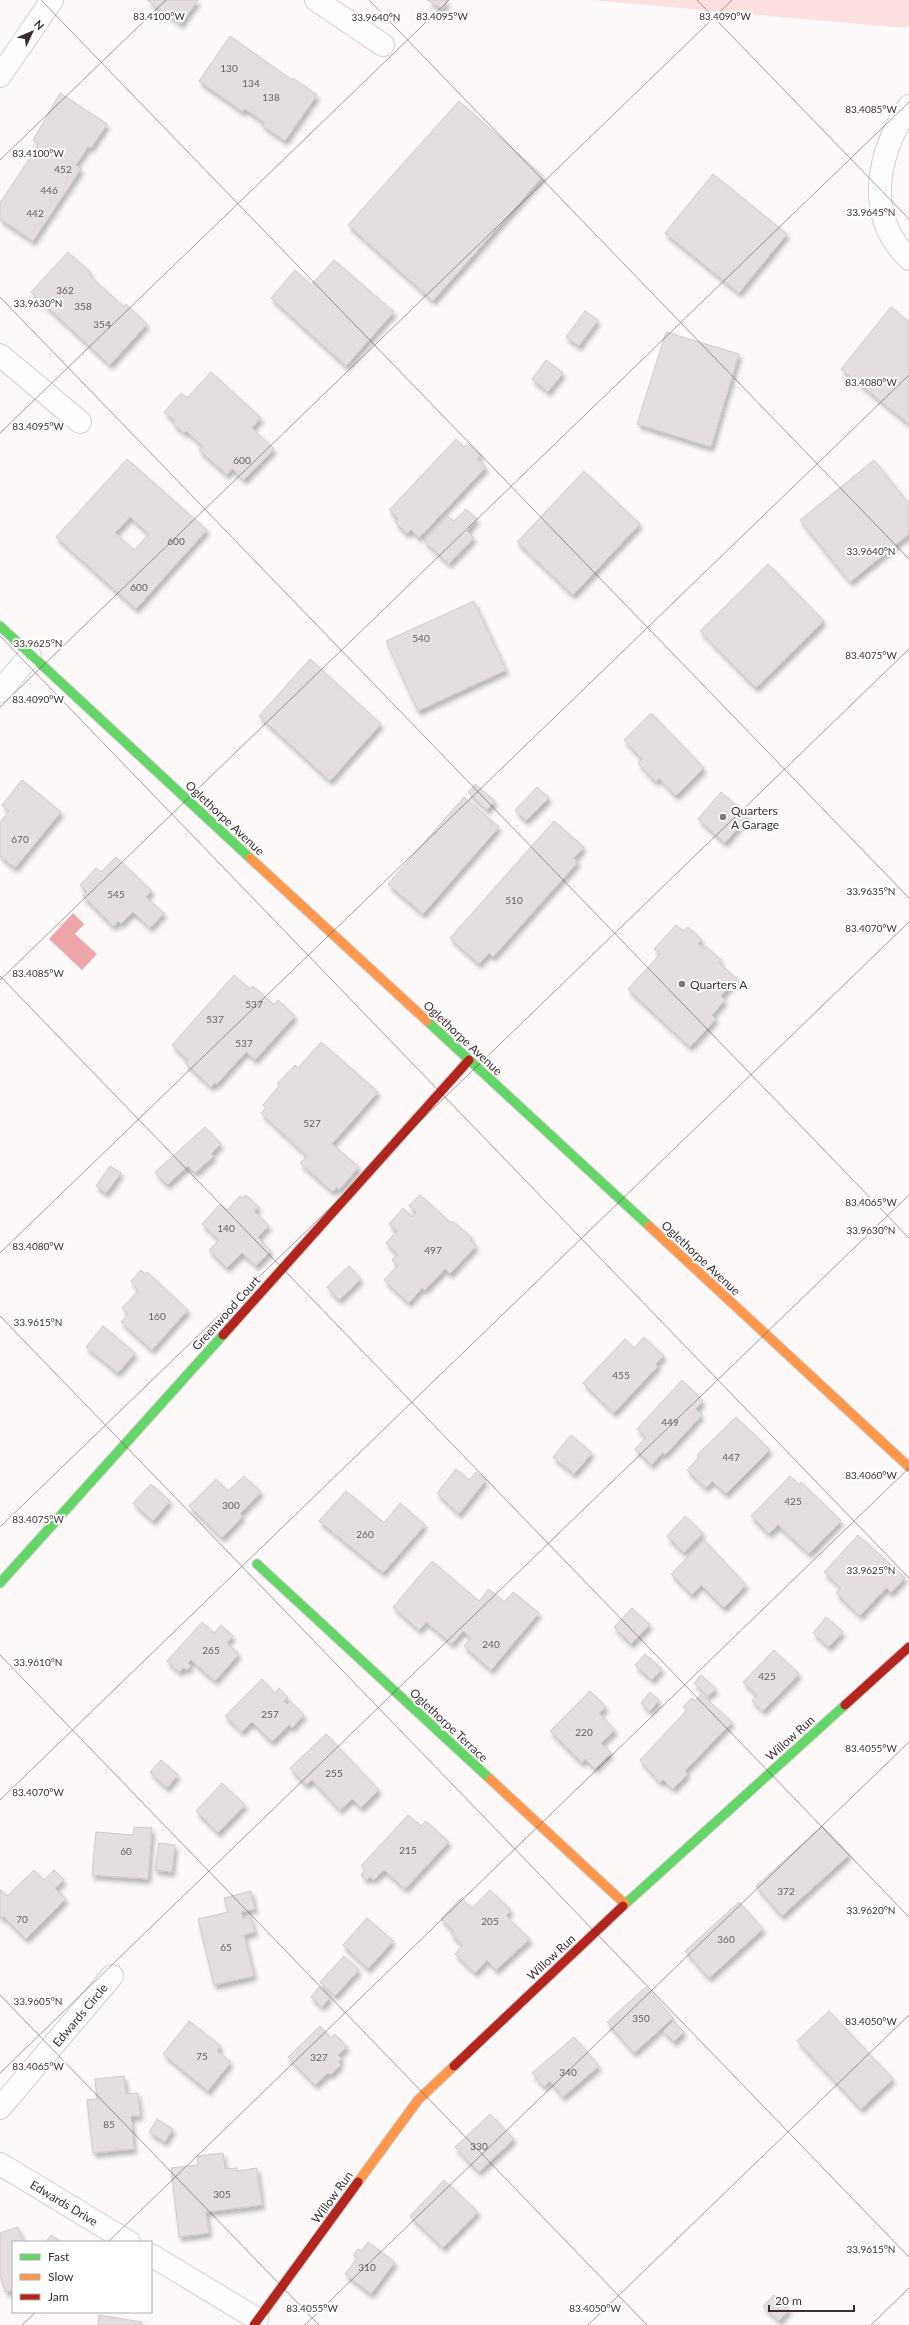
<svg xmlns="http://www.w3.org/2000/svg" width="909" height="2325" viewBox="0 0 909 2325" font-family="Lato,sans-serif">
  <style>
    .green { fill: #fbe0e0 }
    .water { fill: #efa6ab }
    .building { fill: #e5dedf; stroke: #d1c9c9; fill-rule: evenodd; filter: url(#shadow) }
    .lines { fill: none; stroke-linecap: round; stroke-linejoin: round }
    .street-casing { stroke: #d6cece; stroke-width: 24 }
    .fast-casing { stroke: #d6cece; stroke-width: 11 }
    .slow-casing { stroke: #d6cece; stroke-width: 11 }
    .jam-casing { stroke: #d6cece; stroke-width: 11 }
    .street { stroke: #fffefe; stroke-width: 22 }
    .fast { stroke: #63d668; stroke-width: 9 }
    .slow { stroke: #ff974d; stroke-width: 9 }
    .jam { stroke: #b3261e; stroke-width: 9 }
    .ticks { fill: none; stroke: #3b2e2e; stroke-width: 1; stroke-opacity: 0.45 }
    .poi-dot { fill: #7f7575; stroke: #fff; stroke-width: 1.5 }
    .labels { text-anchor: middle; dominant-baseline: central; stroke-width: 4; stroke-linejoin: round; paint-order: stroke }
    .number-label { font-size: 10px; fill: #695e5e }
    .poi-label { font-size: 12px; fill: #3b2e2e; stroke: #fff; text-anchor: start }
    .street-label { font-size: 12px; fill: #3b2e2e; stroke: #fff }
    .ticks-label { font-size: 10px; text-anchor: middle; fill: #3b2e2e; stroke: #fff; stroke-width: 4; stroke-linejoin: round; paint-order: stroke }
  </style>
  <defs>
    <filter id="shadow"><feDropShadow dx="2.5" dy="4.5" stdDeviation="2" flood-color="#0004"/></filter>
  </defs>
  <rect width="100%" height="100%" fill="#fdf9f9"/>
  <polygon class="green" points="591,0 909,0 909,25 905,28"/>
  <polygon class="water" points="73,913 84,924 75,934 97,954 82,970 49,939"/>
  <g class="building">
    <polygon points="147,0 198,0 181,24"/>
    <polygon points="427,0 448,0 442,9"/>
    <polygon points="230,36 292,80 293,78 317,95 285,141 262,125 264,122 245,109 243,112 199,81"/>
    <polygon points="60,93 107,124 91,148 88,147 76,165 81,169 33,241 0,219 0,203 39,144 33,140"/>
    <polygon points="459,101 543,176 433,301 348,225"/>
    <polygon points="713,174 787,234 739,293 665,233"/>
    <polygon points="68,252 91,273 89,275 124,307 126,304 147,324 110,365 31,292"/>
    <polygon points="334,260 394,312 346,366 271,298 295,270 311,285"/>
    <polygon points="891,307 909,322 909,424 841,369"/>
    <polygon points="585,311 598,320 579,346 566,337"/>
    <polygon points="666,332 739,354 711,447 637,424"/>
    <polygon points="546,360 563,373 548,392 532,379"/>
    <polygon points="211,372 261,418 252,428 274,449 244,480 232,469 227,475 199,450 203,446 186,431 184,433 173,424 175,421 164,412 181,393 187,398"/>
    <polygon points="456,439 464,447 468,444 481,456 477,459 486,467 419,538 411,530 407,534 395,522 398,519 389,510"/>
    <path d="M127,459L207,530L136,609L56,537ZM130,517L149,534L134,550L115,533Z"/>
    <polygon points="874,460 909,504 909,534 850,582 800,520"/>
    <polygon points="584,471 640,524 573,595 517,542"/>
    <polygon points="466,509 477,519 467,531 474,538 449,564 424,541 448,516 454,521"/>
    <polygon points="768,564 824,621 756,688 700,631"/>
    <polygon points="474,601 506,670 418,711 386,641"/>
    <polygon points="310,659 381,724 330,781 259,716"/>
    <polygon points="651,713 704,768 676,796 659,778 656,782 638,763 642,759 624,740"/>
    <polygon points="22,780 61,812 15,868 0,856 0,822 9,811 2,805"/>
    <polygon points="475,784 495,801 487,810 468,792"/>
    <polygon points="537,787 549,798 526,821 515,810"/>
    <polygon points="721,792 748,816 725,843 698,819"/>
    <polygon points="464,797 499,827 423,914 388,884"/>
    <polygon points="554,821 584,847 574,858 578,862 493,957 489,953 479,964 450,938"/>
    <polygon points="116,857 152,891 146,897 164,913 150,928 133,912 121,924 118,921 114,927 83,896 87,892 80,885 96,868 101,872"/>
    <polygon points="676,925 683,931 688,927 702,940 698,944 704,949 706,946 721,960 719,963 737,979 721,996 725,1000 712,1015 716,1019 690,1047 628,989 660,954 654,949"/>
    <polygon points="234,975 250,989 253,986 274,1005 278,1000 295,1016 255,1060 246,1052 217,1084 215,1083 211,1087 185,1063 188,1060 172,1045"/>
    <polygon points="321,1042 378,1092 332,1144 359,1167 339,1190 337,1187 333,1192 300,1163 307,1156 261,1113 266,1108 263,1105 279,1086 277,1084 295,1065 298,1068"/>
    <polygon points="205,1127 221,1144 211,1154 214,1156 195,1173 188,1166 167,1185 155,1172"/>
    <polygon points="110,1166 121,1173 106,1193 96,1186"/>
    <polygon points="246,1195 259,1207 254,1211 269,1226 258,1237 271,1251 256,1266 242,1253 227,1268 209,1250 219,1240 202,1224 220,1204 227,1210 240,1196 242,1198"/>
    <polygon points="420,1195 451,1223 453,1221 472,1238 470,1240 476,1246 450,1274 445,1269 425,1290 422,1288 409,1303 384,1280 398,1265 392,1260 398,1254 386,1243 397,1231 389,1224 403,1208 412,1217 416,1212 409,1206"/>
    <polygon points="349,1266 361,1279 339,1300 327,1287"/>
    <polygon points="141,1270 145,1274 147,1272 188,1310 152,1350 121,1322 128,1314 122,1308 138,1291 131,1281"/>
    <polygon points="103,1326 135,1353 118,1373 86,1347"/>
    <polygon points="644,1337 664,1356 656,1364 658,1366 614,1413 583,1383 625,1339 634,1348"/>
    <polygon points="682,1380 703,1401 696,1409 702,1415 665,1455 662,1453 652,1465 635,1449 646,1437 637,1429"/>
    <polygon points="736,1417 770,1450 726,1494 712,1481 706,1488 687,1470 699,1457 697,1455"/>
    <polygon points="571,1435 592,1453 574,1474 553,1457"/>
    <polygon points="456,1469 469,1480 476,1472 486,1480 459,1514 437,1493"/>
    <polygon points="244,1476 261,1492 240,1514 243,1516 222,1538 189,1506 216,1479 228,1491"/>
    <polygon points="790,1476 799,1485 801,1482 841,1521 809,1554 778,1525 769,1534 751,1516"/>
    <polygon points="151,1484 170,1501 153,1521 133,1503"/>
    <polygon points="346,1491 384,1523 400,1503 425,1525 383,1573 319,1521"/>
    <polygon points="685,1516 703,1533 684,1553 667,1536"/>
    <polygon points="858,1535 905,1578 891,1593 886,1588 860,1616 836,1593 841,1588 824,1572"/>
    <polygon points="704,1540 746,1585 724,1608 701,1585 692,1595 671,1574"/>
    <polygon points="432,1561 479,1601 489,1589 504,1602 513,1592 539,1613 491,1670 464,1646 471,1638 463,1631 452,1644 426,1622 419,1630 393,1607"/>
    <polygon points="632,1608 650,1625 631,1644 614,1627"/>
    <polygon points="826,1617 843,1632 829,1647 813,1633"/>
    <polygon points="202,1622 214,1633 221,1625 233,1636 227,1643 239,1654 215,1681 191,1660 188,1663 191,1666 187,1670 184,1668 179,1672 167,1661"/>
    <polygon points="774,1650 799,1674 763,1711 752,1701 757,1695 743,1682"/>
    <polygon points="645,1654 662,1669 652,1680 635,1665"/>
    <polygon points="701,1675 716,1689 708,1696 694,1683"/>
    <polygon points="262,1679 275,1693 279,1688 288,1698 284,1701 287,1704 290,1701 304,1715 292,1728 289,1725 272,1742 252,1722 242,1732 225,1716"/>
    <polygon points="590,1691 606,1707 599,1713 615,1730 601,1743 611,1753 595,1769 585,1759 582,1763 550,1731"/>
    <polygon points="650,1692 659,1700 650,1711 641,1703"/>
    <polygon points="701,1694 732,1722 685,1771 688,1774 673,1789 663,1780 660,1783 640,1760 687,1710 683,1707 692,1698 695,1701"/>
    <polygon points="326,1734 379,1790 361,1808 352,1799 340,1810 312,1780 306,1785 290,1768"/>
    <polygon points="161,1760 178,1775 167,1788 150,1772"/>
    <polygon points="222,1783 245,1805 218,1833 196,1811"/>
    <polygon points="408,1815 421,1826 426,1821 449,1842 405,1889 384,1870 374,1880 370,1877 367,1880 361,1875 365,1871 361,1866"/>
    <polygon points="822,1826 849,1855 782,1916 756,1886"/>
    <polygon points="134,1827 152,1828 148,1879 92,1875 96,1832 133,1835"/>
    <polygon points="159,1843 175,1845 172,1872 155,1870"/>
    <polygon points="34,1870 44,1880 54,1870 64,1880 55,1888 66,1899 26,1939 3,1916 0,1919 0,1889 7,1896"/>
    <polygon points="490,1890 511,1910 506,1916 530,1939 496,1970 487,1960 475,1973 455,1954 463,1945 451,1934 454,1931 441,1919 461,1898 472,1908"/>
    <polygon points="251,1891 255,1909 241,1912 243,1919 251,1917 255,1932 244,1935 254,1976 214,1985 198,1919 228,1912 224,1898"/>
    <polygon points="739,1902 763,1929 709,1978 685,1951"/>
    <polygon points="367,1918 393,1941 368,1969 343,1945"/>
    <polygon points="344,1956 359,1970 335,1996 320,1982"/>
    <polygon points="319,1987 330,1997 322,2007 311,1997"/>
    <polygon points="646,1987 673,2018 634,2053 607,2022"/>
    <polygon points="829,2011 893,2079 861,2109 797,2041"/>
    <polygon points="189,2021 221,2046 217,2051 231,2062 208,2091 163,2054"/>
    <polygon points="673,2021 684,2032 674,2042 663,2031"/>
    <polygon points="320,2026 331,2038 335,2034 347,2047 338,2055 342,2059 338,2062 341,2065 330,2075 328,2073 315,2085 288,2057"/>
    <polygon points="574,2037 599,2066 563,2097 550,2081 544,2087 532,2073"/>
    <polygon points="124,2076 126,2094 138,2093 140,2116 131,2116 134,2149 93,2153 87,2100 97,2099 95,2079"/>
    <polygon points="490,2114 514,2139 479,2172 455,2147"/>
    <polygon points="157,2119 173,2129 165,2142 149,2132"/>
    <polygon points="223,2153 225,2169 237,2168 237,2171 257,2168 262,2205 206,2212 209,2233 179,2237 171,2168 198,2165 197,2156"/>
    <polygon points="444,2180 478,2212 443,2248 410,2216"/>
    <polygon points="18,2227 23,2242 13,2242 13,2290 6,2292 0,2276 0,2233"/>
    <polygon points="51,2235 57,2239 60,2242 46,2242"/>
    <polygon points="368,2242 395,2262 371,2294 345,2274 357,2258 353,2255 358,2249 361,2251"/>
    <polygon points="774,2295 789,2310 779,2321 763,2306"/>
    <polygon points="99,2315 142,2322 141,2325 98,2325"/>
  </g>
  <g class="lines">
    <g class="street-casing">
      <g id="street">
        <polyline points="316,0 383,45"/>
        <polyline points="0,76 52,0"/>
        <path d="M909,106C877,154 864,215 909,259"/>
        <polyline points="0,355 80,422"/>
        <polyline points="0,691 30,656"/>
        <polyline points="0,2108 112,1976"/>
        <polyline points="0,2164 129,2242"/>
        <polyline points="151,2255 257,2319"/>
      </g>
    </g>
    <g class="fast-casing">
      <g id="fast">
        <polyline points="0,626 250,858"/>
        <polyline points="427,1021 649,1226"/>
        <polyline points="257,1564 490,1779"/>
        <polyline points="0,1583 223,1335"/>
        <polyline points="623,1906 845,1705"/>
      </g>
    </g>
    <g class="slow-casing">
      <g id="slow">
        <polyline points="250,858 427,1021"/>
        <polyline points="649,1226 909,1467"/>
        <polyline points="490,1779 625,1904"/>
        <polyline points="358,2182 418,2100 454,2066"/>
      </g>
    </g>
    <g class="jam-casing">
      <g id="jam">
        <polyline points="223,1335 469,1060"/>
        <polyline points="845,1705 909,1647"/>
        <polyline points="454,2066 623,1906"/>
        <polyline points="254,2325 358,2182"/>
      </g>
    </g>
    <use href="#street" class="street"/>
    <use href="#fast" class="fast"/>
    <use href="#slow" class="slow"/>
    <use href="#jam" class="jam"/>
  </g>
  <path class="ticks" d="M41,0L909,898M369,0L909,559M697,0L909,219M0,160L166,0M0,297L909,1238M0,433L449,0M0,636L909,1578M0,707L732,0M0,976L909,1917M0,980L909,102M0,1253L909,375M0,1316L909,2257M0,1527L909,649M0,1655L647,2325M0,1800L909,922M0,1995L319,2325M0,2073L909,1195M108,2242L909,1468M22,2325L36,2312M305,2325L909,1742M588,2325L909,2015M871,2325L909,2288"/>
  <g class="poi-dot">
    <circle cx="723" cy="817" r="4"/>
    <circle cx="682" cy="984" r="4"/>
  </g>
  <g class="labels">
    <g class="number-label">
      <text x="229" y="68">130</text>
      <text x="251" y="83">134</text>
      <text x="271" y="97">138</text>
      <text x="63" y="169">452</text>
      <text x="49" y="190">446</text>
      <text x="35" y="213">442</text>
      <text x="65" y="290">362</text>
      <text x="83" y="306">358</text>
      <text x="102" y="324">354</text>
      <text x="242" y="460">600</text>
      <text x="176" y="541">600</text>
      <text x="139" y="587">600</text>
      <text x="421" y="638">540</text>
      <text x="20" y="839">670</text>
      <text x="116" y="894">545</text>
      <text x="514" y="900">510</text>
      <text x="254" y="1004">537</text>
      <text x="215" y="1019">537</text>
      <text x="244" y="1043">537</text>
      <text x="312" y="1123">527</text>
      <text x="226" y="1228">140</text>
      <text x="433" y="1250">497</text>
      <text x="157" y="1316">160</text>
      <text x="621" y="1375">455</text>
      <text x="670" y="1422">449</text>
      <text x="731" y="1457">447</text>
      <text x="793" y="1501">425</text>
      <text x="231" y="1505">300</text>
      <text x="365" y="1534">260</text>
      <text x="491" y="1644">240</text>
      <text x="211" y="1650">265</text>
      <text x="767" y="1676">425</text>
      <text x="270" y="1714">257</text>
      <text x="584" y="1732">220</text>
      <text x="334" y="1773">255</text>
      <text x="408" y="1850">215</text>
      <text x="126" y="1851">60</text>
      <text x="786" y="1891">372</text>
      <text x="22" y="1919">70</text>
      <text x="490" y="1921">205</text>
      <text x="726" y="1939">360</text>
      <text x="226" y="1947">65</text>
      <text x="641" y="2018">350</text>
      <text x="202" y="2056">75</text>
      <text x="319" y="2057">327</text>
      <text x="568" y="2072">340</text>
      <text x="109" y="2124">85</text>
      <text x="479" y="2146">330</text>
      <text x="222" y="2194">305</text>
      <text x="367" y="2267">310</text>
    </g>
    <g class="poi-label">
      <text x="731" y="810">Quarters<tspan x="731" dy="14">A Garage</tspan></text>
      <text x="690" y="984">Quarters A</text>
    </g>
    <g class="street-label">
      <text transform="translate(225 818) rotate(43)">Oglethorpe Avenue</text>
      <text transform="translate(463 1038) rotate(43)">Oglethorpe Avenue</text>
      <text transform="translate(701 1258) rotate(43)">Oglethorpe Avenue</text>
      <text transform="translate(226 1313) rotate(-48)">Greenwood Court</text>
      <text transform="translate(449 1725) rotate(43)">Oglethorpe Terrace</text>
      <text transform="translate(790 1738) rotate(-42)">Willow Run</text>
      <text transform="translate(551 1957) rotate(-43)">Willow Run</text>
      <text transform="translate(80 2015) rotate(-50)">Edwards Circle</text>
      <text transform="translate(332 2197) rotate(-54)">Willow Run</text>
      <text transform="translate(64 2203) rotate(31)">Edwards Drive</text>
    </g>
  </g>
  <g class="ticks-label">
    <text x="159" y="20">83.4100°W</text>
    <text x="442" y="20">83.4095°W</text>
    <text x="725" y="20">83.4090°W</text>
    <text x="376" y="21">33.9640°N</text>
    <text x="871" y="113">83.4085°W</text>
    <text x="38" y="157">83.4100°W</text>
    <text x="871" y="216">33.9645°N</text>
    <text x="38" y="307">33.9630°N</text>
    <text x="871" y="386">83.4080°W</text>
    <text x="38" y="430">83.4095°W</text>
    <text x="871" y="555">33.9640°N</text>
    <text x="38" y="647">33.9625°N</text>
    <text x="871" y="659">83.4075°W</text>
    <text x="38" y="703">83.4090°W</text>
    <text x="871" y="895">33.9635°N</text>
    <text x="871" y="932">83.4070°W</text>
    <text x="38" y="977">83.4085°W</text>
    <text x="871" y="1206">83.4065°W</text>
    <text x="871" y="1234">33.9630°N</text>
    <text x="38" y="1250">83.4080°W</text>
    <text x="38" y="1326">33.9615°N</text>
    <text x="871" y="1479">83.4060°W</text>
    <text x="38" y="1523">83.4075°W</text>
    <text x="871" y="1574">33.9625°N</text>
    <text x="38" y="1666">33.9610°N</text>
    <text x="871" y="1752">83.4055°W</text>
    <text x="38" y="1796">83.4070°W</text>
    <text x="871" y="1914">33.9620°N</text>
    <text x="38" y="2005">33.9605°N</text>
    <text x="871" y="2025">83.4050°W</text>
    <text x="38" y="2070">83.4065°W</text>
    <text x="871" y="2253">33.9615°N</text>
    <text x="312" y="2312">83.4055°W</text>
    <text x="595" y="2312">83.4050°W</text>
  </g>
  <rect x="12" y="2241" width="140" height="72" fill="#ffffff" stroke="#b1abab"/>
  <rect x="20" y="2254" width="20" height="6" fill="#63d668" stroke="#b1abab"/>
  <text x="48" y="2261" font-size="12" fill="#3b2e2e">Fast</text>
  <rect x="20" y="2274" width="20" height="6" fill="#ff974d" stroke="#b1abab"/>
  <text x="48" y="2281" font-size="12" fill="#3b2e2e">Slow</text>
  <rect x="20" y="2294" width="20" height="6" fill="#b3261e" stroke="#b1abab"/>
  <text x="48" y="2301" font-size="12" fill="#3b2e2e">Jam</text>
  <g transform="translate(32 32) rotate(46)" stroke="#ffffff" stroke-width="3" paint-order="stroke">
  <path d="M0-3L7 15L0 10L-7 15Z" fill="#3b2e2e"/>
  <text y="-6" font-size="11" font-weight="bold" text-anchor="middle" fill="#3b2e2e">N</text>
  </g>
  <path d="M769 2305v6h85v-6" fill="none" stroke="#3b2e2e" stroke-width="2"/>
  <text x="775" y="2305" font-size="12" fill="#3b2e2e" stroke="#ffffff" stroke-width="3" paint-order="stroke">20 m</text>
</svg>
